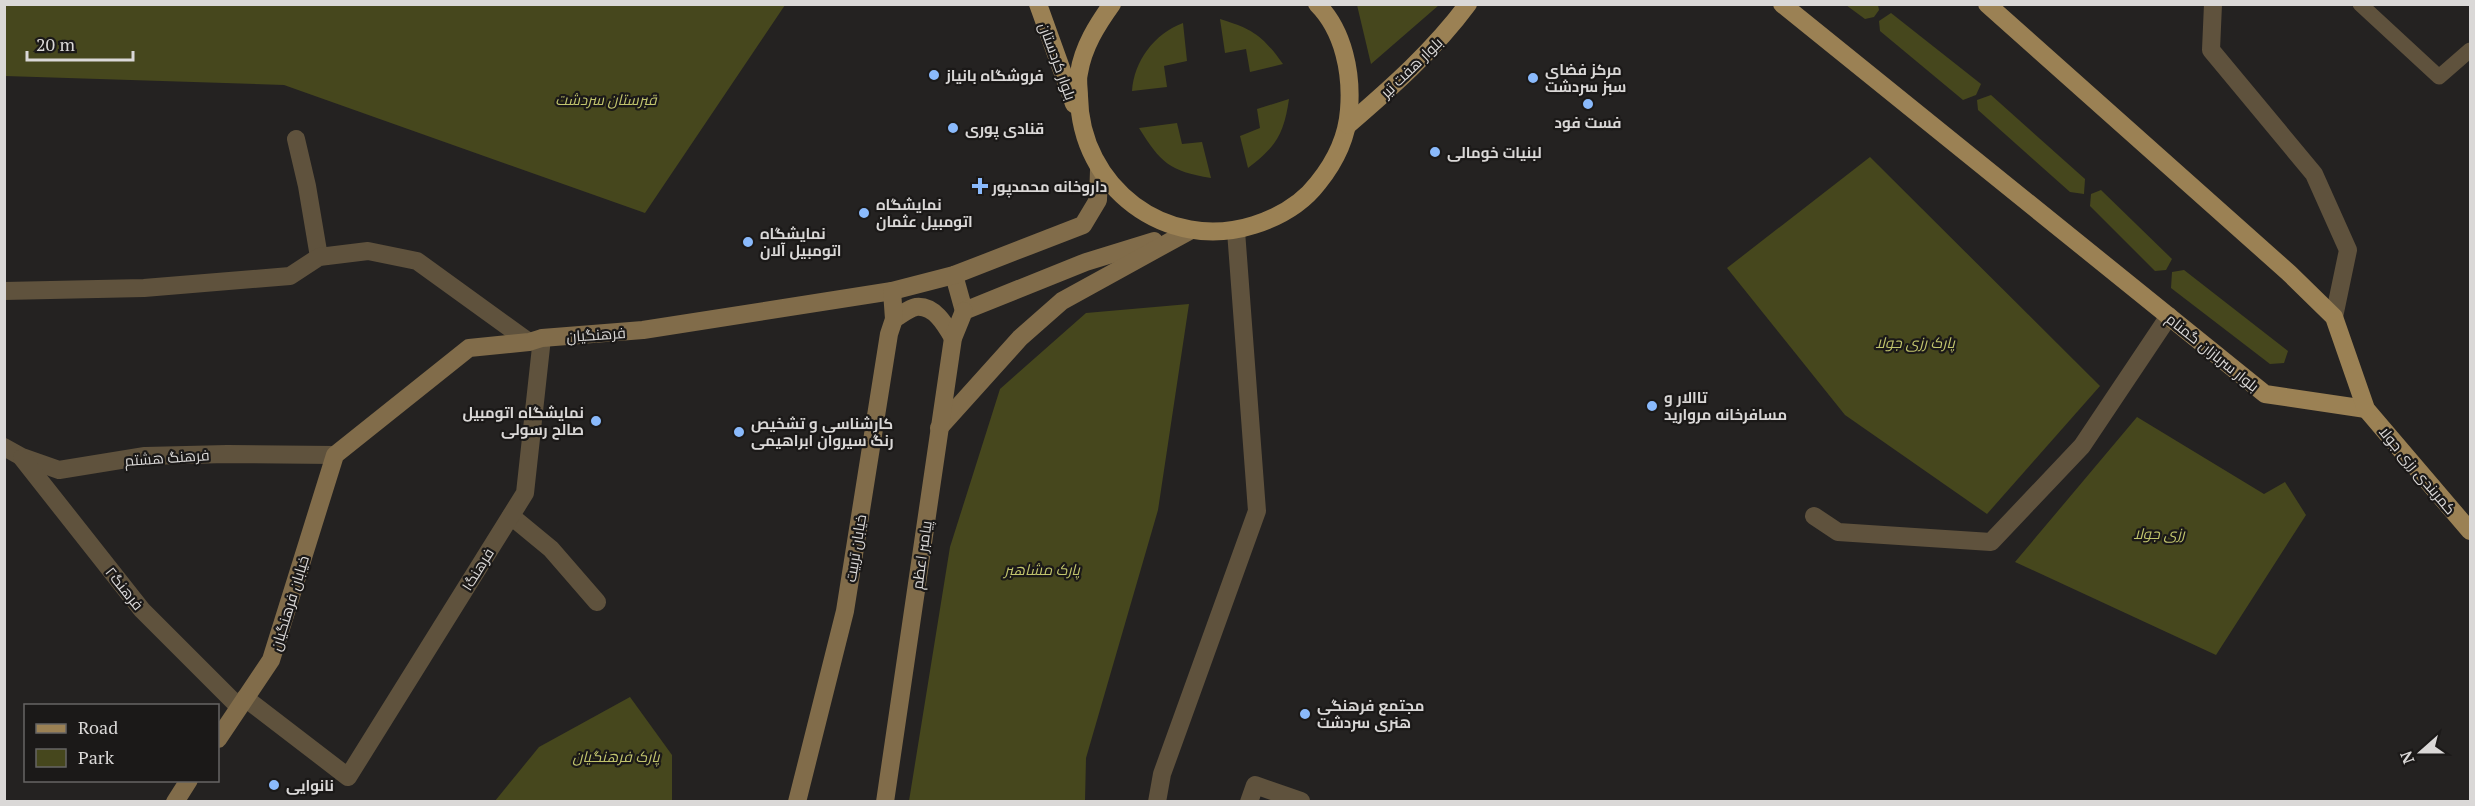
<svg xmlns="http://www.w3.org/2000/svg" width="2475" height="806" viewBox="0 0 2475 806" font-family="'PT Serif',Cairo,serif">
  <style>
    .green { fill: #46471d }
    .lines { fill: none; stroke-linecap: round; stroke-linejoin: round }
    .lane { stroke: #5f523d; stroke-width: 15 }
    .street { stroke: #5f523d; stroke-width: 18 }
    .secondary { stroke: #816c4a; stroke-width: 18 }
    .primary { stroke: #9b8154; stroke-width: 18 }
    .poi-dot { fill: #8abafc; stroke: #1b1918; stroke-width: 2 }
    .labels { text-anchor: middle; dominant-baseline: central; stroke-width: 4.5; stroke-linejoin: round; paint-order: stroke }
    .street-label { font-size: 15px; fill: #dad8d7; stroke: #1b1918 }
    .poi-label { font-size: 15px; font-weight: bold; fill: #dad8d7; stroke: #1b1918; text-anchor: start }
    .park-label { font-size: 15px; font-style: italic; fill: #c2c56d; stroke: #1b1918 }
  </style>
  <rect width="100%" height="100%" fill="#242221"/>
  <g class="green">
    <polygon points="5,4 785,4 785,5 645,213 284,85 5,76"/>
    <polygon points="1357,5 1357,4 1439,5 1371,64"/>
    <polygon points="1846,5 1878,5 1879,10 1874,17 1865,19"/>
    <polygon points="1891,13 1981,84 1976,95 1963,100 1880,31 1879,21"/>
    <path d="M1220,19C1253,29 1263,36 1283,64L1250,72L1246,49L1225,53Z"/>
    <path d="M1183,23L1187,61L1164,66L1167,87L1132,91C1134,61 1154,34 1183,23Z"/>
    <polygon points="1991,95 2085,179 2084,194 2070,192 1978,110 1977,100"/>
    <path d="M1289,99C1284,134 1276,147 1248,168L1240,136L1260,128L1257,109Z"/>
    <path d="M1177,123L1182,144L1202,142L1211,178C1169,171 1161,163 1139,128Z"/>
    <polygon points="1870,157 2100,386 1987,514 1845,415 1727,268"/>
    <polygon points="2101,190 2172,259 2166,270 2155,271 2090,206 2091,194"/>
    <polygon points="2184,270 2288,351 2284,363 2270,364 2171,288 2172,272"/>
    <polygon points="1189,304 1158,510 1086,758 1085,801 909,801 950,547 1000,389 1086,313"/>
    <polygon points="2137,417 2264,494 2285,482 2306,515 2216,655 2015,562"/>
    <polygon points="630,697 672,755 672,801 495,801 539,747"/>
  </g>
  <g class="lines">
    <polyline class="lane" points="2360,4 2439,77 2470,50"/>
    <g class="street">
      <polyline points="2213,4 2211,50 2314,174 2348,250 2334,317"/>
      <polyline points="296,139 307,186 319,257"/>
      <polyline points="4,291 144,288 290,276 319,257 368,251 417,261 529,342"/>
      <polyline points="4,447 22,457 59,470 145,456 227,454 335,455"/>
      <polyline points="22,458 142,610 239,707"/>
      <polyline points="511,516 551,549 597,602"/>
      <polyline points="1814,516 1838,532 1991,542 2082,446 2169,316"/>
      <polyline points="245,698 348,777 525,493 542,338"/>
      <polyline points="1157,802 1162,774 1257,511 1236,231"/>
      <polyline points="1249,802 1255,785 1301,801"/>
    </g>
    <g class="secondary">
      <polyline points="954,275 964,311"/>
      <polyline points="964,311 1086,262 1154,241"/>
      <path d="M894,319C900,316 909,308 916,307C934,305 945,324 953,338"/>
      <polyline points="939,428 1020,338 1062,301 1191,230"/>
      <polyline points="218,739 271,660 335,455 469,348 529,342 542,338 643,330 892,291 954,275 1083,225 1098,200 1099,170"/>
      <polyline points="175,802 189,780"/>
      <polyline points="797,802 845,611 889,334 894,319 892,291"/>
      <polyline points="885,802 953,338 964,311"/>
    </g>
    <g class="primary">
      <polyline points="1038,4 1074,104"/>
      <path d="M1112,4C1097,25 1083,47 1079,73C1077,80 1079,89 1079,96C1080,187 1166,253 1254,225C1279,217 1302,204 1318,183C1335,162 1347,138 1349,110C1352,74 1344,31 1317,4"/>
      <polyline points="1782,4 2265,394 2366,409"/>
      <polyline points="1987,4 2289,273 2334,317 2366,409 2470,531"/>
      <path d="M1348,125C1391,88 1434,50 1468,4"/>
    </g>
  </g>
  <g class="poi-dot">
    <circle cx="934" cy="75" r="6"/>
    <circle cx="1533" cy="78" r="6"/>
    <circle cx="1588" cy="104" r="6"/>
    <circle cx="953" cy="128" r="6"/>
    <circle cx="1435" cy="152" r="6"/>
    <path d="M977 177h6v6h6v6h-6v6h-6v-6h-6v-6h6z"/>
    <circle cx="864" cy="213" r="6"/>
    <circle cx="748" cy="242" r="6"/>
    <circle cx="1652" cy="406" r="6"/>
    <circle cx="596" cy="421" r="6"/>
    <circle cx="739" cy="432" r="6"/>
    <circle cx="1305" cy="714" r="6"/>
    <circle cx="274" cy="785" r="6"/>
  </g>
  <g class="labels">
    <g class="street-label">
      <text transform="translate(1058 61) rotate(70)">بلوار کردستان</text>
      <text transform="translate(1411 67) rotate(-44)">بلوار هفت تیر</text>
      <text transform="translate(596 334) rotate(-4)">فرهنگیان</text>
      <text transform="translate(2213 352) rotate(39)">بلوار سربازان گمنام</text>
      <text transform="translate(167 457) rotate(-4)">فرهنگ هشتم</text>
      <text transform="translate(2418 470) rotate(50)">کمربندی رزی جولا</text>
      <text transform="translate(855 548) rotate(-81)">خیابان تربیت</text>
      <text transform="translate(921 555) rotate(-82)">پیامبر اعظم</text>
      <text transform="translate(477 569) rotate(-58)">فرهنگ۱</text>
      <text transform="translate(125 588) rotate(51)">فرهنگ۲</text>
      <text transform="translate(289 603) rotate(-73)">خیابان فرهنگیان</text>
    </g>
    <g class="poi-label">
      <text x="1545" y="69">مرکز فضای<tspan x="1545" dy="17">سبز سردشت</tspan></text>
      <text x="946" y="75">فروشگاه بانیاز</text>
      <text x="1588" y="122" text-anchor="middle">فست فود</text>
      <text x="965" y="128">قنادی پوری</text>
      <text x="1447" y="152">لبنیات خومالی</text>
      <text x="992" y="186">داروخانه محمدپور</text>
      <text x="876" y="204">نمایشگاه<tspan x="876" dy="17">اتومبیل عثمان</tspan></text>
      <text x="760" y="233">نمایشگاه<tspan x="760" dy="17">اتومبیل آلان</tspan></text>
      <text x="1664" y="397">تاالار و<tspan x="1664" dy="17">مسافرخانه مروارید</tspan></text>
      <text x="584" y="412" text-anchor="end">نمایشگاه اتومبیل<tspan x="584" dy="17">صالح رسولی</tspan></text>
      <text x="751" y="423">کارشناسی و تشخیص<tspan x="751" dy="17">رنگ سیروان ابراهیمی</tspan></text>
      <text x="1317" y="705">مجتمع فرهنگی<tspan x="1317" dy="17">هنری سردشت</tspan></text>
      <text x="286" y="785">نانوایی</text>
    </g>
    <g class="park-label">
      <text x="606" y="99">قبرستان سردشت</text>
      <text x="1915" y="342">پارک رزی جولا</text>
      <text x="2159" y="533">رزی جولا</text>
      <text x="1042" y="569">پارک مشاهبر</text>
      <text x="616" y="756">پارک فرهنگیان</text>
    </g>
  </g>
  <rect width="2475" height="806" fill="none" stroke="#dad8d7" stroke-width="12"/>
  <rect x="24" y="704" width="195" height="78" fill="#1b1918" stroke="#676564" stroke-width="1.5"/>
  <rect x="36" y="724" width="30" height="9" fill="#9b8154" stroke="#676564" stroke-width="1.5"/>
  <text x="78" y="734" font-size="18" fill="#dad8d7">Road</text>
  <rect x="36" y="749" width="30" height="18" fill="#46471d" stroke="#676564" stroke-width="1.5"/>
  <text x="78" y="764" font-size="18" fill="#dad8d7">Park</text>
  <g transform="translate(2421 752) rotate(249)" stroke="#1b1918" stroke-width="4.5" paint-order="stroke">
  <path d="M0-4.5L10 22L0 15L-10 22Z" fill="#dad8d7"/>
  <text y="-9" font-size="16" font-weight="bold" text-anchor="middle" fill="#dad8d7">N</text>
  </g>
  <path d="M27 51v9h106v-9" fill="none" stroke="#dad8d7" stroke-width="3"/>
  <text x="36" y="51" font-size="18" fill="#dad8d7" stroke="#1b1918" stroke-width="4.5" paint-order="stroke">20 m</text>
</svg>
